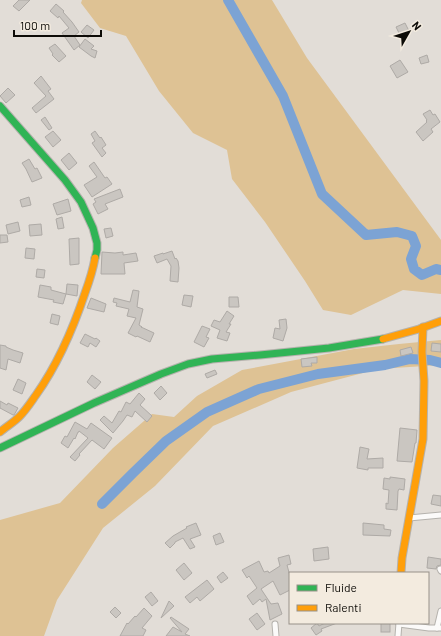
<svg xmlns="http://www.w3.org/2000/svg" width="441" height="636" viewBox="0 0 441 636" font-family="Barlow,sans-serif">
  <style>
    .green { fill: #dec294 }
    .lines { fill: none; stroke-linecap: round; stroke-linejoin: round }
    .river { stroke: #7ca3d4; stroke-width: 10 }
    .building { fill: #cac6c1; stroke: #aeaaa6 }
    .street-casing { stroke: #b5b2ad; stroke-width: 7 }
    .fast-casing { stroke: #b5b2ad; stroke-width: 9 }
    .slow-casing { stroke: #b5b2ad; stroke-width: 9 }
    .street { stroke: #fbfaf9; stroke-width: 5 }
    .fast { stroke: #30b455; stroke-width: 7 }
    .slow { stroke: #ff9f0a; stroke-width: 7 }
  </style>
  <rect width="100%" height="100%" fill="#e2ddd7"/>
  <g class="green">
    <polygon points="82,0 272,0 307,58 441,240 441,294 403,290 351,315 323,310 305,281 265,222 232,179 227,150 193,133 159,91 126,36 100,28 81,3"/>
    <polygon points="441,340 441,365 378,369 291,392 213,426 155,486 103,528 57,600 44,636 0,636 0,520 60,503 113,448 152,414 174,417 197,396 242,370 354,349 399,344"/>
  </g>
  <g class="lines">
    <g class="river">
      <polyline points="228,0 283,96 322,194 366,235 397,232 412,236 416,246 411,259 414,269 422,275 436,269 441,270"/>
      <polyline points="102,504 133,473 166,441 207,412 259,389 318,374 385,365 410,359 430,360 441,363"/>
    </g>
  </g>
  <g class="building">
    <polygon points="19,0 30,0 19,11 13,6"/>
    <polygon points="56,4 64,11 63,12 72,22 79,32 74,36 80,45 74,50 62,33 69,28 59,16 58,18 50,11"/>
    <polygon points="405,23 409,31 400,35 396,27"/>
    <polygon points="87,25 94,30 88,38 81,32"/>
    <polygon points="85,39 94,46 91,49 97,51 95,58 91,56 79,47"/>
    <polygon points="55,44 66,56 59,62 52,55 53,54 49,48"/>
    <polygon points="427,55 429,62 421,64 419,58"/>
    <polygon points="400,60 408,72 397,78 390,66"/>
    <polygon points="41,76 51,89 48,91 54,99 36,113 32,108 46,96 34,83"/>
    <polygon points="8,88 15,95 6,103 0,96"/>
    <polygon points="430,110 433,115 435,114 440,122 431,129 433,132 423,141 416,132 427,122 426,121 427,120 423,114"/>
    <polygon points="45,117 52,128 49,130 41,120"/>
    <polygon points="53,131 61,140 53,147 45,137"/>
    <polygon points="95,131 100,138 101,137 106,145 102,148 106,153 102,157 92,143 95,141 91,134"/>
    <polygon points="69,153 77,163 69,170 61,160"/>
    <polygon points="29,159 35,169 37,168 42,178 32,182 26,169 22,163"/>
    <polygon points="94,162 105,178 107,177 112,184 92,197 84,185 97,177 89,166"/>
    <polygon points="120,189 123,197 105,204 108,209 98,214 93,204 96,202 94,199"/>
    <polygon points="29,197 31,205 22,207 20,200"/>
    <polygon points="68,199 71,211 57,215 53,204"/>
    <polygon points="62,217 64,228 58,229 56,219"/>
    <polygon points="18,222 20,231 8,234 6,225"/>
    <polygon points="41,224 42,235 30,236 29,225"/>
    <polygon points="111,228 113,236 106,238 104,229"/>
    <polygon points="0,235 7,235 8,242 0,243"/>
    <polygon points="79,238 79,264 70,265 69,239"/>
    <polygon points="26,248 35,249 34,259 25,258"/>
    <polygon points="172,251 175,259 176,258 178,261 179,268 178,282 170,281 171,266 167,259 157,263 154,256 163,253 163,254"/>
    <polygon points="102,252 115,253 123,252 123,255 136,253 138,261 124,263 125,274 101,274"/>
    <polygon points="37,269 45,270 44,278 36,277"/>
    <polygon points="67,284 78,285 77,296 66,294"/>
    <polygon points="40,285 51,287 51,290 66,294 63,304 53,302 54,300 38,297"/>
    <polygon points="133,290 139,291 137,307 143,309 139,325 142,327 141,327 154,333 150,342 137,336 136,337 128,333 136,318 127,316 129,309 116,306 117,303 113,302 114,298 130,302"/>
    <polygon points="184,295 193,296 191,307 182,305"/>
    <polygon points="229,297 238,297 239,307 229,307"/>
    <polygon points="91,298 106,304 104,312 87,308"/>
    <polygon points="227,311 234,316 229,324 231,324 226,332 230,333 227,341 217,338 220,330 211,326 214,320 220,322"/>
    <polygon points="52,314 60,316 58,325 50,323"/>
    <polygon points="286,319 287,328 283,341 273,338 275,328 280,329 279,320"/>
    <polygon points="202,326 210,329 206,337 209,338 204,347 194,342"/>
    <polygon points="85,334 95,339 96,338 100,341 96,347 90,343 88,347 80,343"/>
    <polygon points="432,343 441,344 441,352 431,351"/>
    <polygon points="0,345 6,346 6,347 13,350 23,353 20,363 8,359 6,370 0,368"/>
    <polygon points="411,347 413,353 401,356 400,350"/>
    <polygon points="317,357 317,363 311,363 312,366 302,367 301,359"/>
    <polygon points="215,370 217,374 207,378 205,374"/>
    <polygon points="92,375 101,382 95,389 87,382"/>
    <polygon points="18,379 26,383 22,394 13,390"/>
    <polygon points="161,386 167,393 160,400 154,393"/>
    <polygon points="139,393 145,399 140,405 152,416 147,422 135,411 132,417 127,415 123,421 113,433 100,420 104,416 112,423 119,411 121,412 126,402 130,404"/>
    <polygon points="0,401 7,405 8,403 18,408 14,415 13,415 0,408"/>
    <polygon points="75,422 87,429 91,423 112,438 104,449 92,440 79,454 80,455 75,461 70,457 88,438 79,431 79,432 78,432 75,439 74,438 68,448 61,443 65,436 67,437"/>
    <polygon points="400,428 417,430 416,443 415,443 412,462 397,461"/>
    <polygon points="360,447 369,449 367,459 383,458 383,468 368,468 368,470 357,468"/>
    <polygon points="390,477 405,479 404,490 399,489 398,491 397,510 386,509 386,503 388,504 389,490 383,489 384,478 390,479"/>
    <polygon points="433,495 441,496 441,506 431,504"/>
    <polygon points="196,523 201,535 190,539 195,547 190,549 183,538 175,542 175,543 170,548 165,543 173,536 187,528 186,527"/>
    <polygon points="363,523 384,525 384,529 391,530 390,536 363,535"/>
    <polygon points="220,533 224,542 216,545 213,536"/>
    <polygon points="328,547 329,559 314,561 313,549"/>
    <polygon points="289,555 291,564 287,565 290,576 290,590 280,595 273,581 261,589 271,604 278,603 282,614 270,620 266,599 262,602 260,599 253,605 247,596 257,588 249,576 247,578 242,570 259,561 264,572 268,571 269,573 280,566 278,558"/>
    <polygon points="428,557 441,559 441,565 437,566 436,569 427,568"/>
    <polygon points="184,563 192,573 184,580 176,570"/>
    <polygon points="223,572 228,578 221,583 217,577"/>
    <polygon points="207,580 214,589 200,601 197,597 190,603 185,597"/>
    <polygon points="151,592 158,601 152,606 145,597"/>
    <polygon points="169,601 174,606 161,618"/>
    <polygon points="115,607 121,613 116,618 110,612"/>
    <polygon points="144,608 152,616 142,628 146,630 143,636 120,636 127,623 128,624 135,616 136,617"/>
    <polygon points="257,613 265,624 257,630 249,619"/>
    <polygon points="171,617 189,629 185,634 190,636 166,636 173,627 182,632 170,618"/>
    <polygon points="317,623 319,626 325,623 337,623 321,629 322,631 316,635 311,628"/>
    <rect x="381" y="623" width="9" height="9"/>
  </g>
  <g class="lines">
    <g class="street-casing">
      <g id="street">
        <polyline points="409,518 441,515"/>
        <polyline points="440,569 441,571"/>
        <polyline points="275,624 276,636"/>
        <polyline points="399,624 429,628 441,628"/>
        <polyline points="437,628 441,611"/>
        <polyline points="398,636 399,623"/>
      </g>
    </g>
    <g class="fast-casing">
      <g id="fast">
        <polyline points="0,106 65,180 81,202 93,228 97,243 97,250 95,258"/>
        <polyline points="0,448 94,403 161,374 188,364 212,359 260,355 329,348 383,339"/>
      </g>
    </g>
    <g class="slow-casing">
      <g id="slow">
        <polyline points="383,339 419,329 441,321"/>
        <path d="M0,432C6,427 14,422 19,417C26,410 31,402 36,395C58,364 73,329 85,293C89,282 93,270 95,258"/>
        <polyline points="401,573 402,558 423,439 424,381 422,352 423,327"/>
      </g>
    </g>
    <use href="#street" class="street"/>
    <use href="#fast" class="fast"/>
    <use href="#slow" class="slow"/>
  </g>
  <rect x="289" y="572" width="140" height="52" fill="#f3ebdf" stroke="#979189"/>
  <rect x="297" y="585" width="20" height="6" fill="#30b455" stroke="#979189"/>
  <text x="325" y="592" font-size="12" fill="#0d0b07">Fluide</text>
  <rect x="297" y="605" width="20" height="6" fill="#ff9f0a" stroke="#979189"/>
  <text x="325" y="612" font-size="12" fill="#0d0b07">Ralenti</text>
  <g transform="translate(409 32) rotate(51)" stroke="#f3ebdf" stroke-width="3" paint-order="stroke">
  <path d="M0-3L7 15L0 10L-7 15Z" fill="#0d0b07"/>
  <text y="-6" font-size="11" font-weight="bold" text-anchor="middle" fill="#0d0b07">N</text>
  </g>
  <path d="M14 30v6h87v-6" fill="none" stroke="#0d0b07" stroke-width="2"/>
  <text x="20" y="30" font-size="12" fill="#0d0b07" stroke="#f3ebdf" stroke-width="3" paint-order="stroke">100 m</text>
</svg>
